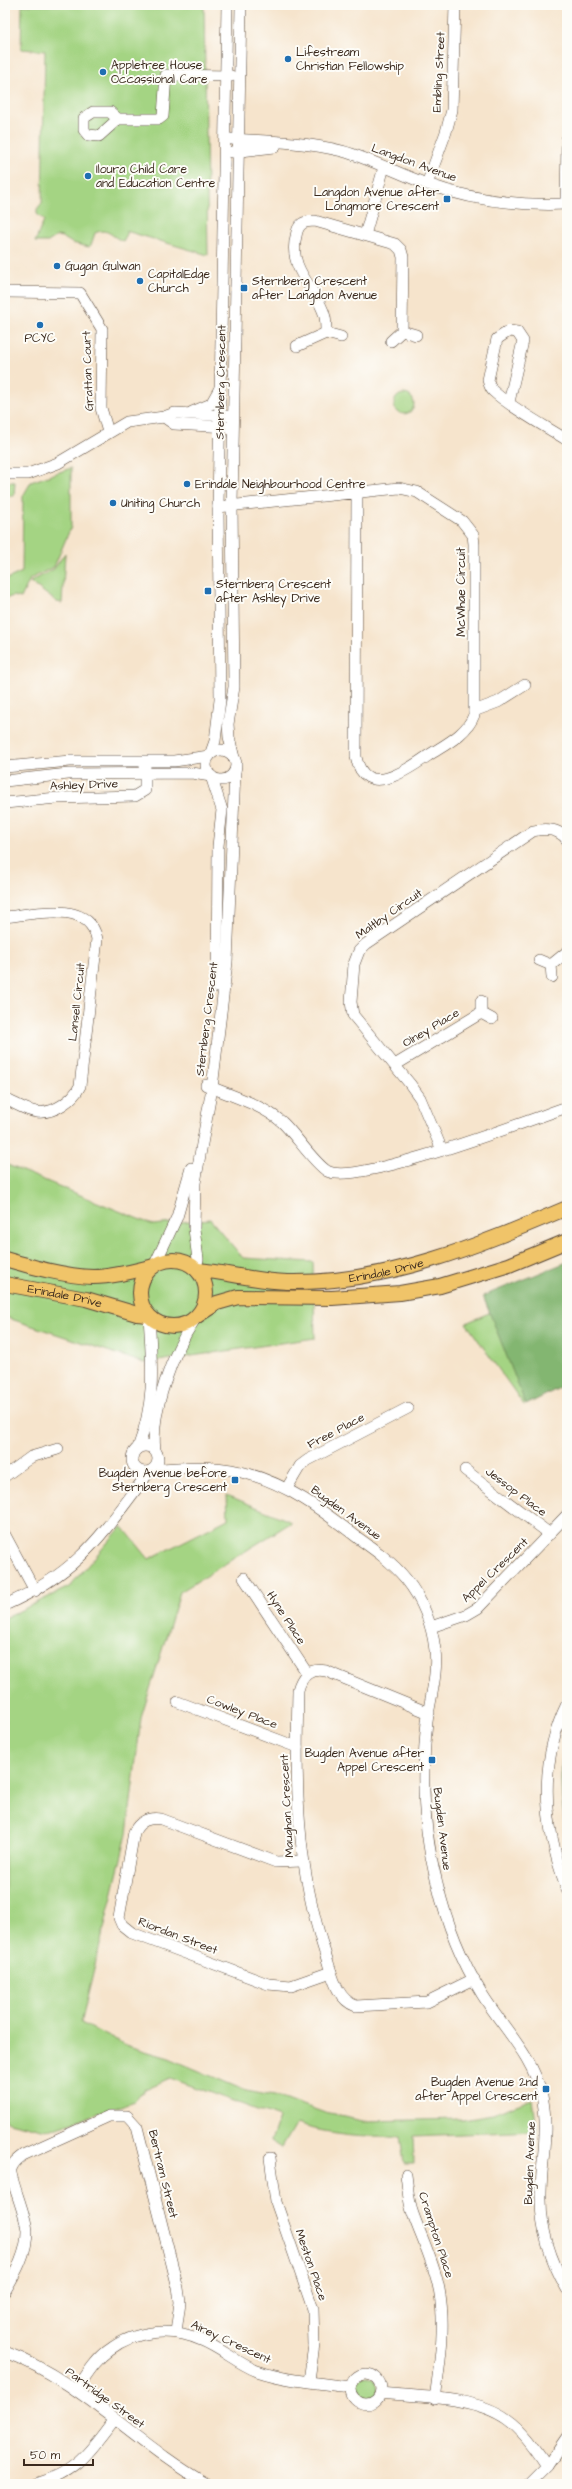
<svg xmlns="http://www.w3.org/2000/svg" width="572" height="2489" viewBox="0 0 572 2489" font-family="'Architects Daughter',sans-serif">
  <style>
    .green { fill: #a4d483; stroke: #707f50 }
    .forest { fill: #83b671; stroke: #5f7048 }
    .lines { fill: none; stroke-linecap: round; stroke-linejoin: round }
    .minor-casing { stroke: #574638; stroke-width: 12 }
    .major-casing { stroke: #574638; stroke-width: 16 }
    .minor { stroke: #fff; stroke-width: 11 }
    .major { stroke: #f0c469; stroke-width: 14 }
    .poi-dot { fill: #1f6fb2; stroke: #fdfcf7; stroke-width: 1.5 }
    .labels { text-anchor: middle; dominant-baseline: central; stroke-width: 4; stroke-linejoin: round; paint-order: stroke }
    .poi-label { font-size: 12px; fill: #3b2a1e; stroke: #fdfcf7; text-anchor: start }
    .street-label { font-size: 12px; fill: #3b2a1e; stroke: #fdfcf7 }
  </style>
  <rect width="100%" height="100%" fill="#fdfcf7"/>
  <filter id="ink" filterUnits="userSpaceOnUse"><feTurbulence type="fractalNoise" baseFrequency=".025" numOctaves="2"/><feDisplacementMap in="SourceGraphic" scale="8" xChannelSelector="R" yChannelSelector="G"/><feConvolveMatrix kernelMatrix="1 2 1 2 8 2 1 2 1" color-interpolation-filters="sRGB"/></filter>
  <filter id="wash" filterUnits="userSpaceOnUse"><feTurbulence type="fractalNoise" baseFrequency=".012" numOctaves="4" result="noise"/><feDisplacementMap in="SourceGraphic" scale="16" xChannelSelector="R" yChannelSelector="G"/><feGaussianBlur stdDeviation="0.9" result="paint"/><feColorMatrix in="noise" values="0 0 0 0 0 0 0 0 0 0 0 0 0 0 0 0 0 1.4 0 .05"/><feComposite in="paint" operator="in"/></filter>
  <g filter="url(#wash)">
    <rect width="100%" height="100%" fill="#f6e4cc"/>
    <g class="green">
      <path d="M22,5H204L208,255L126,231L127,234L123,241C111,237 109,227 95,233L91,245L89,247L72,243L62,237L57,236L48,242H35L44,220L37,214V209L42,203L45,51L21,49Z"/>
      <circle cx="404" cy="404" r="10"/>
      <polygon points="71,468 71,527 54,567 30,579 21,598 13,596 5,599 5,580 22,572 23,496 31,482"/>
      <polygon points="5,482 15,482 14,496 5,496"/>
      <polygon points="65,553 62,603 57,602 30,582 54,569"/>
      <polygon points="5,1164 153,1225 210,1219 243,1258 313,1262 315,1338 144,1363 5,1317"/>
      <polygon points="567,1279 567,1383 524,1405 466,1323"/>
      <path d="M227,1495L292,1522L180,1592L141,1718L127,1834L81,2023L128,2046L169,2058L246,2091L284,2098L325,2113L363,2121L463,2119L493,2114L532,2099L536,2131L413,2136L414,2163H404L400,2136C364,2137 331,2135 296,2124L282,2148L271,2141L279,2118L170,2078L145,2089L135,2101L46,2131L5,2121V1618L69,1587L122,1526L149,1559L228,1519Z"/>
      <circle cx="367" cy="2389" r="12"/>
    </g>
    <g class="forest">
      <polygon points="567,1262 567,1384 526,1405 483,1296"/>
      <path d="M567,1740V1841C563,1808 556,1773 567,1740Z"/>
    </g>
  </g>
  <g filter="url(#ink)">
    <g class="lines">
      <g class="minor-casing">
        <g id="minor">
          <polyline points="118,119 99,136 88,135 84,130 84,118 93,112 110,112 118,119 159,119 163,116 166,75 231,76"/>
          <path d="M231,139C268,141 306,142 342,151C371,159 399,174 427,184C471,200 520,206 567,204"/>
          <polyline points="232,152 275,147"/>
          <polyline points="427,184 446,132 452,110 455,5"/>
          <polyline points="566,204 567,139"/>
          <polyline points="365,235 384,167"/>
          <polyline points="5,292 80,293 102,329 101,408 108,432"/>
          <polyline points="402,331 416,335"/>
          <path d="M341,337L326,333C326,328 326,322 325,317C319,290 287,271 296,236C298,224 303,221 315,221L395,244L401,250L403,257L402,331L391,341"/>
          <polyline points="297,346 326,333"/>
          <path d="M509,402L523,341L517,332L509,331L497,339L488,380C489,384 490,388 493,391C511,408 545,426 567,440"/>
          <polyline points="192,412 211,404 220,388"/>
          <polyline points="164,417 174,424 227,427"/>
          <polyline points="5,474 28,474 58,463 127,422 164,417 175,413 227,416"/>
          <path d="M218,507L399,488L417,492L462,521L473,535L474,544V715C467,734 446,744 429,755C409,769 365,801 356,757L357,492"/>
          <polyline points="474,711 498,702 525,685"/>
          <circle cx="221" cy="765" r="15"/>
          <polyline points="210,755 215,741 220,700 218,507 227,5"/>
          <polyline points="234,758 229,737 228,724 234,687 232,505 241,5"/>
          <polyline points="5,767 70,761 174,761 209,756"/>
          <polyline points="211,776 222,810 218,846 217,987"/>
          <polyline points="5,781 68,774 192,773 211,776"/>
          <polyline points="5,803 57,798 135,796 145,790 145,767"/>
          <path d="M5,917C34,914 89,899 97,939L80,1086C73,1100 54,1114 37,1112C26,1111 15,1103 5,1099"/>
          <polyline points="539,960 551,965"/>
          <polyline points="552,977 551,965 567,952"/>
          <polyline points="481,1013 492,1019"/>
          <polyline points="395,1065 481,1013 481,1001"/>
          <path d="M206,1085C231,1096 261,1104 282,1122C296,1135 313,1162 327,1171C355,1187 529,1120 567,1107"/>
          <path d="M442,1150L420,1098L410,1084L353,1015L351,1002L354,964L359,951L366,944L533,831C546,828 559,828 567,840"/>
          <polyline points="154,1266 177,1217 191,1168"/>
          <polyline points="196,1269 198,1259 194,1229 195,1183 212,1088 227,962 235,771"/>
          <circle cx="145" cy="1459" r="13"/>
          <path d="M138,1448C156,1400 152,1366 149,1316"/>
          <path d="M155,1451C150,1411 173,1352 195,1319"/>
          <path d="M153,1470C182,1467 212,1465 241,1472C287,1483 322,1510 358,1538C375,1550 392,1562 406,1579C422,1599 432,1624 435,1650C438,1675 430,1698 427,1722C421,1776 423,1830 437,1883C446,1921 461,1960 482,1994C503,2028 533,2056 542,2096C550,2134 540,2164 541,2200C541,2231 552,2263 567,2289"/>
          <polyline points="465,1470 550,1534"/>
          <polyline points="5,1476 31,1457 58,1449"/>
          <polyline points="287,1488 300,1466 308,1460 408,1408"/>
          <polyline points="5,1535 35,1591"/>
          <polyline points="244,1578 307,1673"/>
          <path d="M5,1605C81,1571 101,1535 149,1472"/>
          <polyline points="431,1627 466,1615 478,1608 567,1515"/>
          <polyline points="178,1702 297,1747"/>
          <path d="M567,1704C538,1763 544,1828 567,1889"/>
          <path d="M429,1713L326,1671C310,1668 302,1675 298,1690C296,1787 295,1862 326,1956C332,1974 336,1999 356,2006L427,2002L474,1979"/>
          <path d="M302,1861L276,1862L161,1819C148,1817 140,1821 134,1832L119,1918L122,1925L132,1933L268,1984L291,1986L331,1972"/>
          <polyline points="270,2158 276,2202 313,2309 314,2345 309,2381"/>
          <path d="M406,2175C408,2188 408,2201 413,2214C422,2239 434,2263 439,2289C446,2326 440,2362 435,2399"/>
          <path d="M5,2291C16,2272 27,2253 27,2231C26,2214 9,2177 11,2169C13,2162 18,2159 23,2155L109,2116H127L137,2127L178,2288L180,2302L176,2332"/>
          <path d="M5,2352C81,2380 137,2445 207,2484"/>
          <circle cx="366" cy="2389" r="15"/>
          <path d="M76,2390C86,2376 95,2360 109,2350C135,2330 171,2327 201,2340C221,2348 237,2363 257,2371C287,2381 319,2383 350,2387"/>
          <path d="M381,2393C419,2397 475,2396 507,2419C523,2430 536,2449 547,2466"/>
          <path d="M36,2484C79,2471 88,2453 114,2420"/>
          <polyline points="529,2484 547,2466 567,2437"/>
        </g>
      </g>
      <g class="major-casing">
        <g id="major">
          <path d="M5,1259C33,1267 64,1276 93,1277C113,1277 134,1271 154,1266"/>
          <circle cx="173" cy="1293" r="33"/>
          <path id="s1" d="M197,1270C227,1272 256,1281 287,1282C387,1284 477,1246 567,1208"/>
          <path id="s2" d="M5,1284L86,1299L137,1314L148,1315"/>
          <polyline points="197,1316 217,1303 238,1297 332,1298 400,1293 440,1286 509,1265 567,1241"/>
        </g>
      </g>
      <use href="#minor" class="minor"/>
      <use href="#major" class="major"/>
    </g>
  </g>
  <g class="poi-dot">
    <circle cx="288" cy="59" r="4"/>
    <circle cx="103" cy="72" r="4"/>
    <circle cx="88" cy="176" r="4"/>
    <rect x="443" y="195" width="8" height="8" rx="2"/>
    <circle cx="57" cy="266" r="4"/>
    <circle cx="140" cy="281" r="4"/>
    <rect x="240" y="284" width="8" height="8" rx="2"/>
    <circle cx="40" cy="325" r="4"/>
    <circle cx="187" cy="484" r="4"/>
    <circle cx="113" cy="503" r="4"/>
    <rect x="204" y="587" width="8" height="8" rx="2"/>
    <rect x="231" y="1476" width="8" height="8" rx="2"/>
    <rect x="428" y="1756" width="8" height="8" rx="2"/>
    <rect x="542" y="2085" width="8" height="8" rx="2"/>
  </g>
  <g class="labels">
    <g class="poi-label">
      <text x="296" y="52">Lifestream<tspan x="296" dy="14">Christian Fellowship</tspan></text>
      <text x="111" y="65">Appletree House<tspan x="111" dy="14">Occassional Care</tspan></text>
      <text x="96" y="169">Iloura Child Care<tspan x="96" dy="14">and Education Centre</tspan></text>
      <text x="439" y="192" text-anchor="end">Langdon Avenue after<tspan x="439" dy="14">Longmore Crescent</tspan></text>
      <text x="65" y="266">Gugan Gulwan</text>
      <text x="148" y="274">CapitalEdge<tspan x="148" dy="14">Church</tspan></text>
      <text x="252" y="281">Sternberg Crescent<tspan x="252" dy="14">after Langdon Avenue</tspan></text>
      <text x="40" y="338" text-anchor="middle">PCYC</text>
      <text x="195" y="484">Erindale Neighbourhood Centre</text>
      <text x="121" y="503">Uniting Church</text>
      <text x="216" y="584">Sternberg Crescent<tspan x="216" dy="14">after Ashley Drive</tspan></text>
      <text x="227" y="1473" text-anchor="end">Bugden Avenue before<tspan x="227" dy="14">Sternberg Crescent</tspan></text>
      <text x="424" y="1753" text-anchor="end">Bugden Avenue after<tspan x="424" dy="14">Appel Crescent</tspan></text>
      <text x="538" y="2082" text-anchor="end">Bugden Avenue 2nd<tspan x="538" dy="14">after Appel Crescent</tspan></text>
    </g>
    <g class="street-label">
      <text transform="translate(439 72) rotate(-87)">Embling Street</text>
      <text transform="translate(414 163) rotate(20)">Langdon Avenue</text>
      <text transform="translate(88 371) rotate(-92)">Grattan Court</text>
      <text transform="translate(221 382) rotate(-89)">Sternberg Crescent</text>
      <text transform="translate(461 592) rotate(-90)">McWhae Circuit</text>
      <text transform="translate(84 785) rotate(-2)">Ashley Drive</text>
      <text transform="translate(389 914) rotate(-35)">Maltby Circuit</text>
      <text transform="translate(77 1002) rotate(-84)">Lansell Circuit</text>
      <text transform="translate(207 1019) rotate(-83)">Sternberg Crescent</text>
      <text transform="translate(431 1028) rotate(-31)">Olney Place</text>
      <text stroke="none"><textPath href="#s1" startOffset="191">Erindale Drive</textPath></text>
      <text stroke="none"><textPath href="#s2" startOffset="61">Erindale Drive</textPath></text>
      <text transform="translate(336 1431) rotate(-28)">Free Place</text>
      <text transform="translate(516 1492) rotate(37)">Jessop Place</text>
      <text transform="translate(346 1513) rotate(36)">Bugden Avenue</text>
      <text transform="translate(495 1570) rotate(-44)">Appel Crescent</text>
      <text transform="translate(286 1618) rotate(57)">Hyne Place</text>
      <text transform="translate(242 1712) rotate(21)">Cowley Place</text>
      <text transform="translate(287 1806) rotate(-93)">Maughan Crescent</text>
      <text transform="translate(442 1829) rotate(83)">Bugden Avenue</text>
      <text transform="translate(178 1936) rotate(21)">Riordan Street</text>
      <text transform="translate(530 2163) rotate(-88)">Bugden Avenue</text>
      <text transform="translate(163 2174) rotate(76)">Bertram Street</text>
      <text transform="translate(436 2235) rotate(72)">Crampton Place</text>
      <text transform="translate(311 2265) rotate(71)">Meston Place</text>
      <text transform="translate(231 2342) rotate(25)">Airey Crescent</text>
      <text transform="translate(105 2398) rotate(36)">Partridge Street</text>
    </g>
  </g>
  <rect width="572" height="2489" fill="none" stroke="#fdfcf7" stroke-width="20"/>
  <path d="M24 2459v6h69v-6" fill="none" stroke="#3b2a1e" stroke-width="2"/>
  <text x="30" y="2459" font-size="12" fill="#3b2a1e" stroke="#fdfcf7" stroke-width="3" paint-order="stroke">50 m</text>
</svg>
